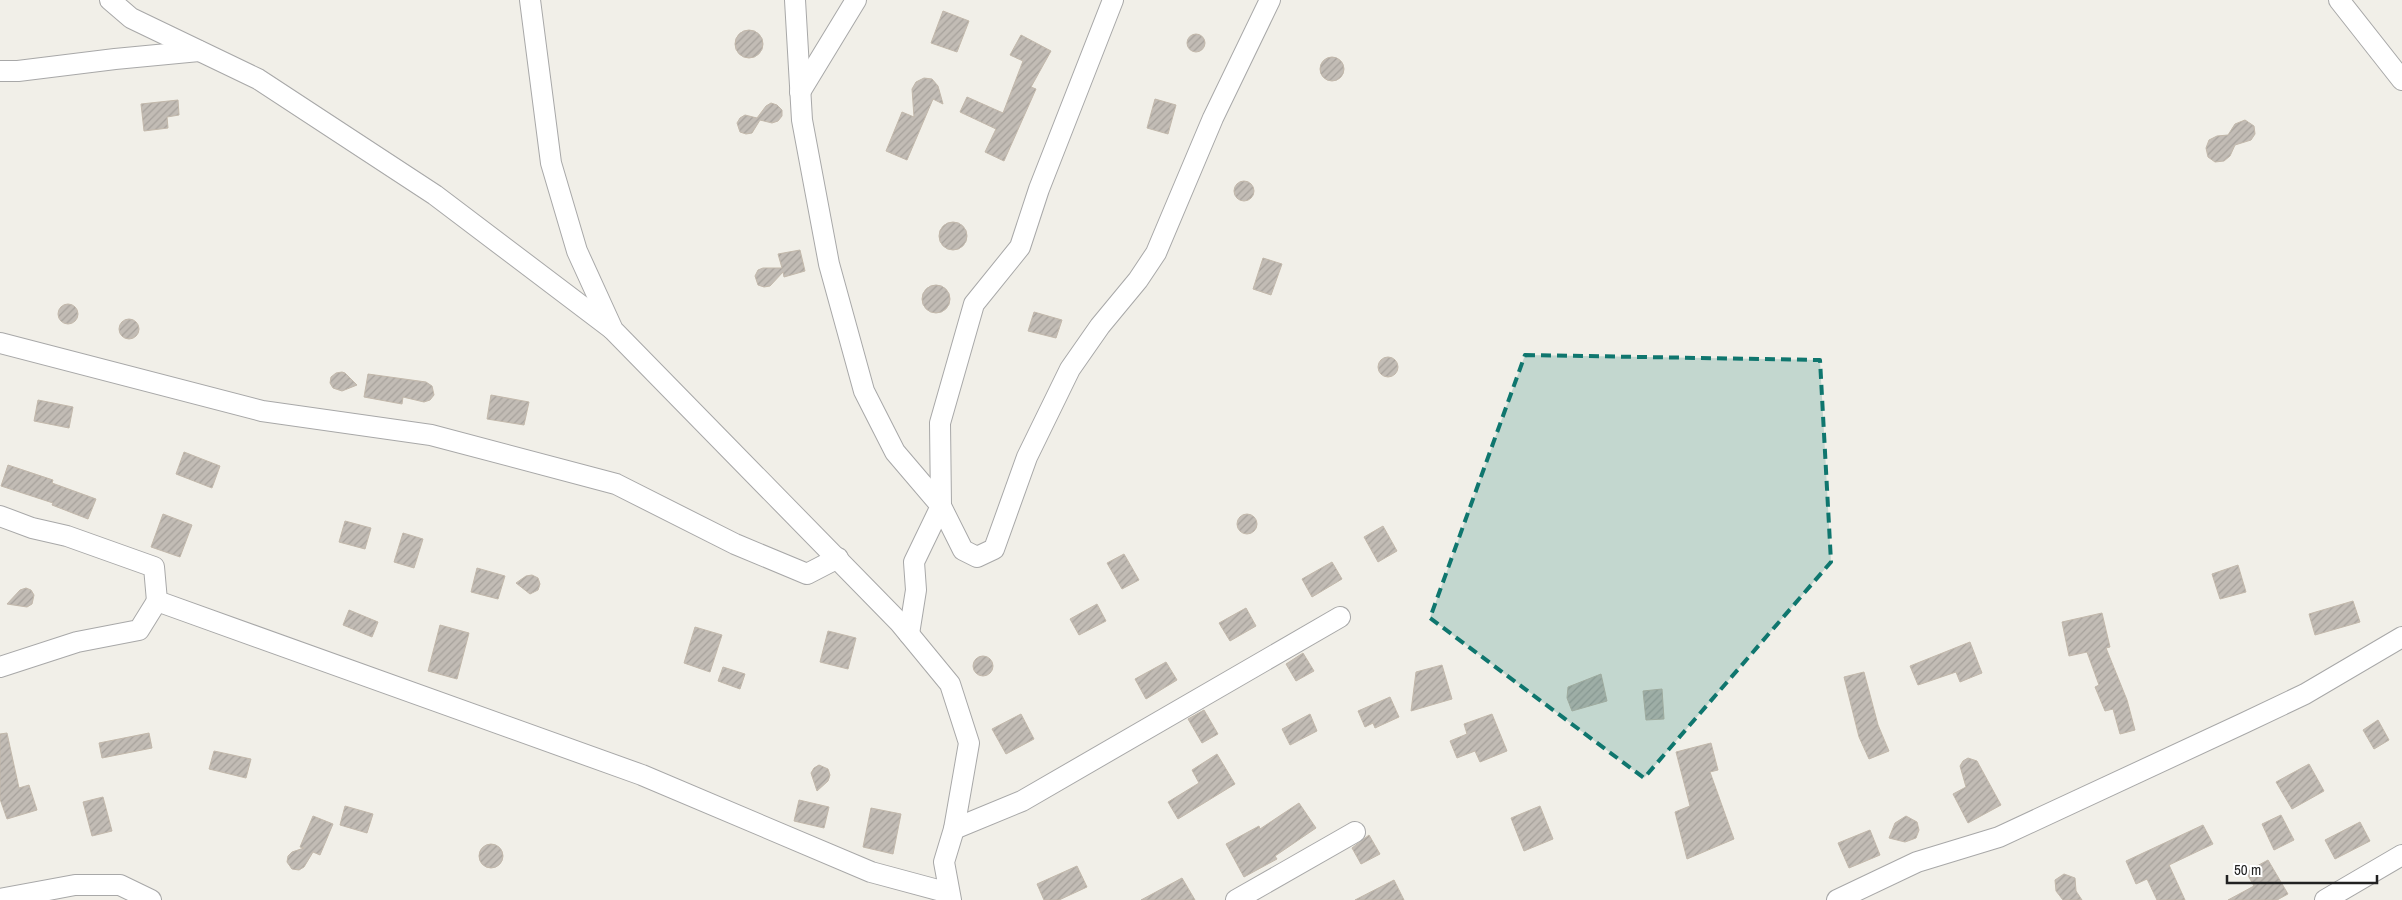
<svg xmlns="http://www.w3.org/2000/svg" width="2402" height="900" viewBox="0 0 2402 900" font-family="'Archivo Narrow',sans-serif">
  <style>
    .building { fill: url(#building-hatch); stroke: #c2b8ab }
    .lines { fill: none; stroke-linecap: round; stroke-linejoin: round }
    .minor-casing { stroke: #a8a8a8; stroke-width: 22 }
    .minor { stroke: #fff; stroke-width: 20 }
    .marked { fill: #0f766e; fill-opacity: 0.2; stroke: #0f766e; stroke-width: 4; stroke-dasharray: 10 6; stroke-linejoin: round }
  </style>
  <defs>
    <pattern id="building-hatch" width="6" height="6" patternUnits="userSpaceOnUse" patternTransform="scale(1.25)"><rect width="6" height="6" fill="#c2bcb5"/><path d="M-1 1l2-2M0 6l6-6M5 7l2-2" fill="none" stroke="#a6a19b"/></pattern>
  </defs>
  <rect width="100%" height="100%" fill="#f1efe8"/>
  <g class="building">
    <polygon points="943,11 969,21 957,52 931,43"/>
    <circle cx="749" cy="44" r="14"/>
    <circle cx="1196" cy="43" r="9"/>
    <polygon points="1021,35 1051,51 1031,87 1036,89 1004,161 985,152 996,129 960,112 967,97 1003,113 1023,61 1010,55"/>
    <circle cx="1332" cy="69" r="12"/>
    <polygon points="924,78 932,79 938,86 943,104 933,99 907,160 886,151 902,112 914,117 912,89 916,82"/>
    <polygon points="1155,99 1176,105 1168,134 1147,128"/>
    <polygon points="178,100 179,115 167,117 168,128 144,131 141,104"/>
    <polygon points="771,103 777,105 782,110 782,116 778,121 772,123 760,120 752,133 746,134 740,132 737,123 740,118 745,115 757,118 766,106"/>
    <polygon points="2245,120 2254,126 2255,134 2251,140 2235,145 2230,156 2224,161 2215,162 2208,157 2206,148 2209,140 2217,136 2228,135 2235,124"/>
    <circle cx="1244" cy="191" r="10"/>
    <circle cx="953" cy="236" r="14"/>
    <polygon points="800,250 805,271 784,277 783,272 770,286 764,287 758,285 755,276 758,270 763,268 782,268 778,254"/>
    <polygon points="1263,258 1282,264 1271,295 1253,289"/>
    <circle cx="936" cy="299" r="14"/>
    <circle cx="68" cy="314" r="10"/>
    <polygon points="1034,312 1062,320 1056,338 1028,331"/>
    <circle cx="129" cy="329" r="10"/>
    <circle cx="1388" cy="367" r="10"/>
    <polygon points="342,372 345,373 357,385 342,391 333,388 330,383 331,377 336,373"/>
    <polygon points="368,374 426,382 432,386 434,395 430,400 424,402 403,397 402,404 364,397"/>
    <polygon points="491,395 529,402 524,425 487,419"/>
    <polygon points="38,400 73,407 69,428 34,421"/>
    <polygon points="184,452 220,466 212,488 176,474"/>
    <polygon points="8,465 53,480 52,483 96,499 88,519 52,505 53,503 1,486"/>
    <polygon points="163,514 192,525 180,557 151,547"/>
    <circle cx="1247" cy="524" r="10"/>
    <polygon points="345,521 371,528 365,549 339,542"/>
    <polygon points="1383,526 1397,551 1378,562 1364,537"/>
    <polygon points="403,533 423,539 414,568 394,562"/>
    <polygon points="1124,554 1139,580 1122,589 1107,563"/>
    <polygon points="1332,562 1342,579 1312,597 1302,579"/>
    <polygon points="2238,565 2246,592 2220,599 2212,574"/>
    <polygon points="477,568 505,576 498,599 471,592"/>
    <polygon points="532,575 538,578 540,584 538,590 530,594 516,583 526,576"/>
    <polygon points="26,588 31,590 34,595 32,604 27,607 7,604 20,590"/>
    <polygon points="2353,601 2360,622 2315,635 2309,614"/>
    <polygon points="1097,604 1106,621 1079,635 1070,619"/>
    <polygon points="1246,608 1256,626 1230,641 1219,623"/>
    <polygon points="349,610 378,622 372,637 343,625"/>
    <polygon points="2102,613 2110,647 2106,648 2127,700 2135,730 2120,734 2113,709 2105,711 2095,687 2099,685 2087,652 2069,656 2062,622"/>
    <polygon points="440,625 469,633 457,679 428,671"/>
    <polygon points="695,627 722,635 710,672 684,663"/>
    <polygon points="828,631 856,638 848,669 820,662"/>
    <polygon points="1970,642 1982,673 1960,682 1956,672 1918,685 1910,666"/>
    <polygon points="1303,653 1314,671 1296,681 1286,664"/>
    <circle cx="983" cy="666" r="10"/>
    <polygon points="1166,662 1177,680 1146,699 1135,679"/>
    <polygon points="1442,665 1452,699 1411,711 1416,672"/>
    <polygon points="723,667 745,674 740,689 718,681"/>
    <polygon points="1864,672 1878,725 1889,751 1869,759 1859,737 1844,677"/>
    <polygon points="1601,674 1607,701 1572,711 1567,698 1568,687"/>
    <polygon points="1662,689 1664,719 1646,720 1643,691"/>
    <polygon points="1390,697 1399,717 1375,728 1373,723 1365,727 1358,711"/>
    <polygon points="1204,710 1218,734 1202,743 1188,719"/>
    <polygon points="1021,714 1034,739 1006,754 992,729"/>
    <polygon points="1310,714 1317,731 1290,745 1282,729"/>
    <polygon points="1492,714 1507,751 1480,762 1475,751 1457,758 1450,741 1467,734 1464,724"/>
    <polygon points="2378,720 2389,740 2374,749 2363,730"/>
    <polygon points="7,733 19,788 29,785 37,810 7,819 0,799 0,734"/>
    <polygon points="149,733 152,748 102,758 99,743"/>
    <polygon points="1711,743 1718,770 1710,772 1734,839 1687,859 1675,812 1690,806 1676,752"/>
    <polygon points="214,751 251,759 246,778 209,769"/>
    <polygon points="1217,754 1235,784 1178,819 1168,802 1199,783 1192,770"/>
    <polygon points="1968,758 1977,761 2001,805 1968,823 1953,794 1966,787 1960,766 1963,761"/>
    <polygon points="2309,764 2324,791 2292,809 2276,782"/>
    <polygon points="819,765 828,769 830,775 828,781 817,791 811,773 814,768"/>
    <polygon points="103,797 112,831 92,836 83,802"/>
    <polygon points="799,800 829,807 824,828 794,821"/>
    <polygon points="1299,803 1316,828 1275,856 1277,859 1244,877 1226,844 1259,826 1260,829"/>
    <polygon points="345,806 373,814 367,833 340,825"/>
    <polygon points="1540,806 1553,839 1524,851 1511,818"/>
    <polygon points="871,808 901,814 893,854 863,847"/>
    <polygon points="2281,815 2294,840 2274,850 2262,824"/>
    <polygon points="313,816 333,824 320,855 313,852 304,867 299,870 292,869 287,862 288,856 292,852 304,848 300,847"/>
    <polygon points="1906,816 1917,822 1919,830 1916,838 1905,842 1889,838 1895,823"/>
    <polygon points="2360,822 2370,841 2335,859 2325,840"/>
    <polygon points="2203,825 2213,844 2169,865 2185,900 2157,900 2147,879 2136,884 2126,861"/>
    <polygon points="1870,830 1880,855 1849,868 1838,843"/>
    <polygon points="1369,835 1380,854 1361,864 1352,848"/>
    <circle cx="491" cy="856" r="12"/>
    <polygon points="2268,860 2288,894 2277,900 2228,900 2254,886 2246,872"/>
    <polygon points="1077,866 1087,887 1059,900 1044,900 1037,884"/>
    <polygon points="2064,874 2075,878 2076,891 2082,900 2063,900 2056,891 2055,880"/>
    <polygon points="1182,878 1195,900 1141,900"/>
    <polygon points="1394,880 1404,900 1355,900"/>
  </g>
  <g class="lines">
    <g class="minor-casing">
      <g id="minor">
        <polyline points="110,0 131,18 258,79 435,195 612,329"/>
        <polyline points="530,0 551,163 577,251 613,330 899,622 950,684 969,743 954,829 944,862 951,900"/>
        <polyline points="795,0 802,120 829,264 864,391 895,452 941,506 914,562 916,590 909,634"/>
        <polyline points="1113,0 1039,189 1020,247 974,304 940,423 941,506 963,550 977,557 994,549 1027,457 1070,369 1100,326 1138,280 1156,253 1213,118 1270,0"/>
        <polyline points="2339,0 2402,80"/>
        <polyline points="0,71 18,71 115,59 199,51"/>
        <polyline points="800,92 856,0"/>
        <polyline points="0,343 262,411 431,435 616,484 735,544 807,574 838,558"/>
        <polyline points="0,516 32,528 67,536 154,567 157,601 642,775 871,872 949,893"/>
        <polyline points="0,667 77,642 139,630 157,601"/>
        <polyline points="954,829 1022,801 1340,617"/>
        <polyline points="0,899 75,885 120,885 151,900"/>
        <polyline points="1236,900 1355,832"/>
        <polyline points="1837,900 1917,862 1999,837 2244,723 2305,694 2402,637"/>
        <polyline points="2325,900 2402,855"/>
      </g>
    </g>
    <use href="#minor" class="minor"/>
  </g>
  <path class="marked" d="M1525,355L1820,360L1831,562L1644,778L1430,618Z"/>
  <path d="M2227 875v8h150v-8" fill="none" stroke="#212121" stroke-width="2.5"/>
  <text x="2234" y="875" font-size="15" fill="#212121" stroke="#ffffff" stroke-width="4" paint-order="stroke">50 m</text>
</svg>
